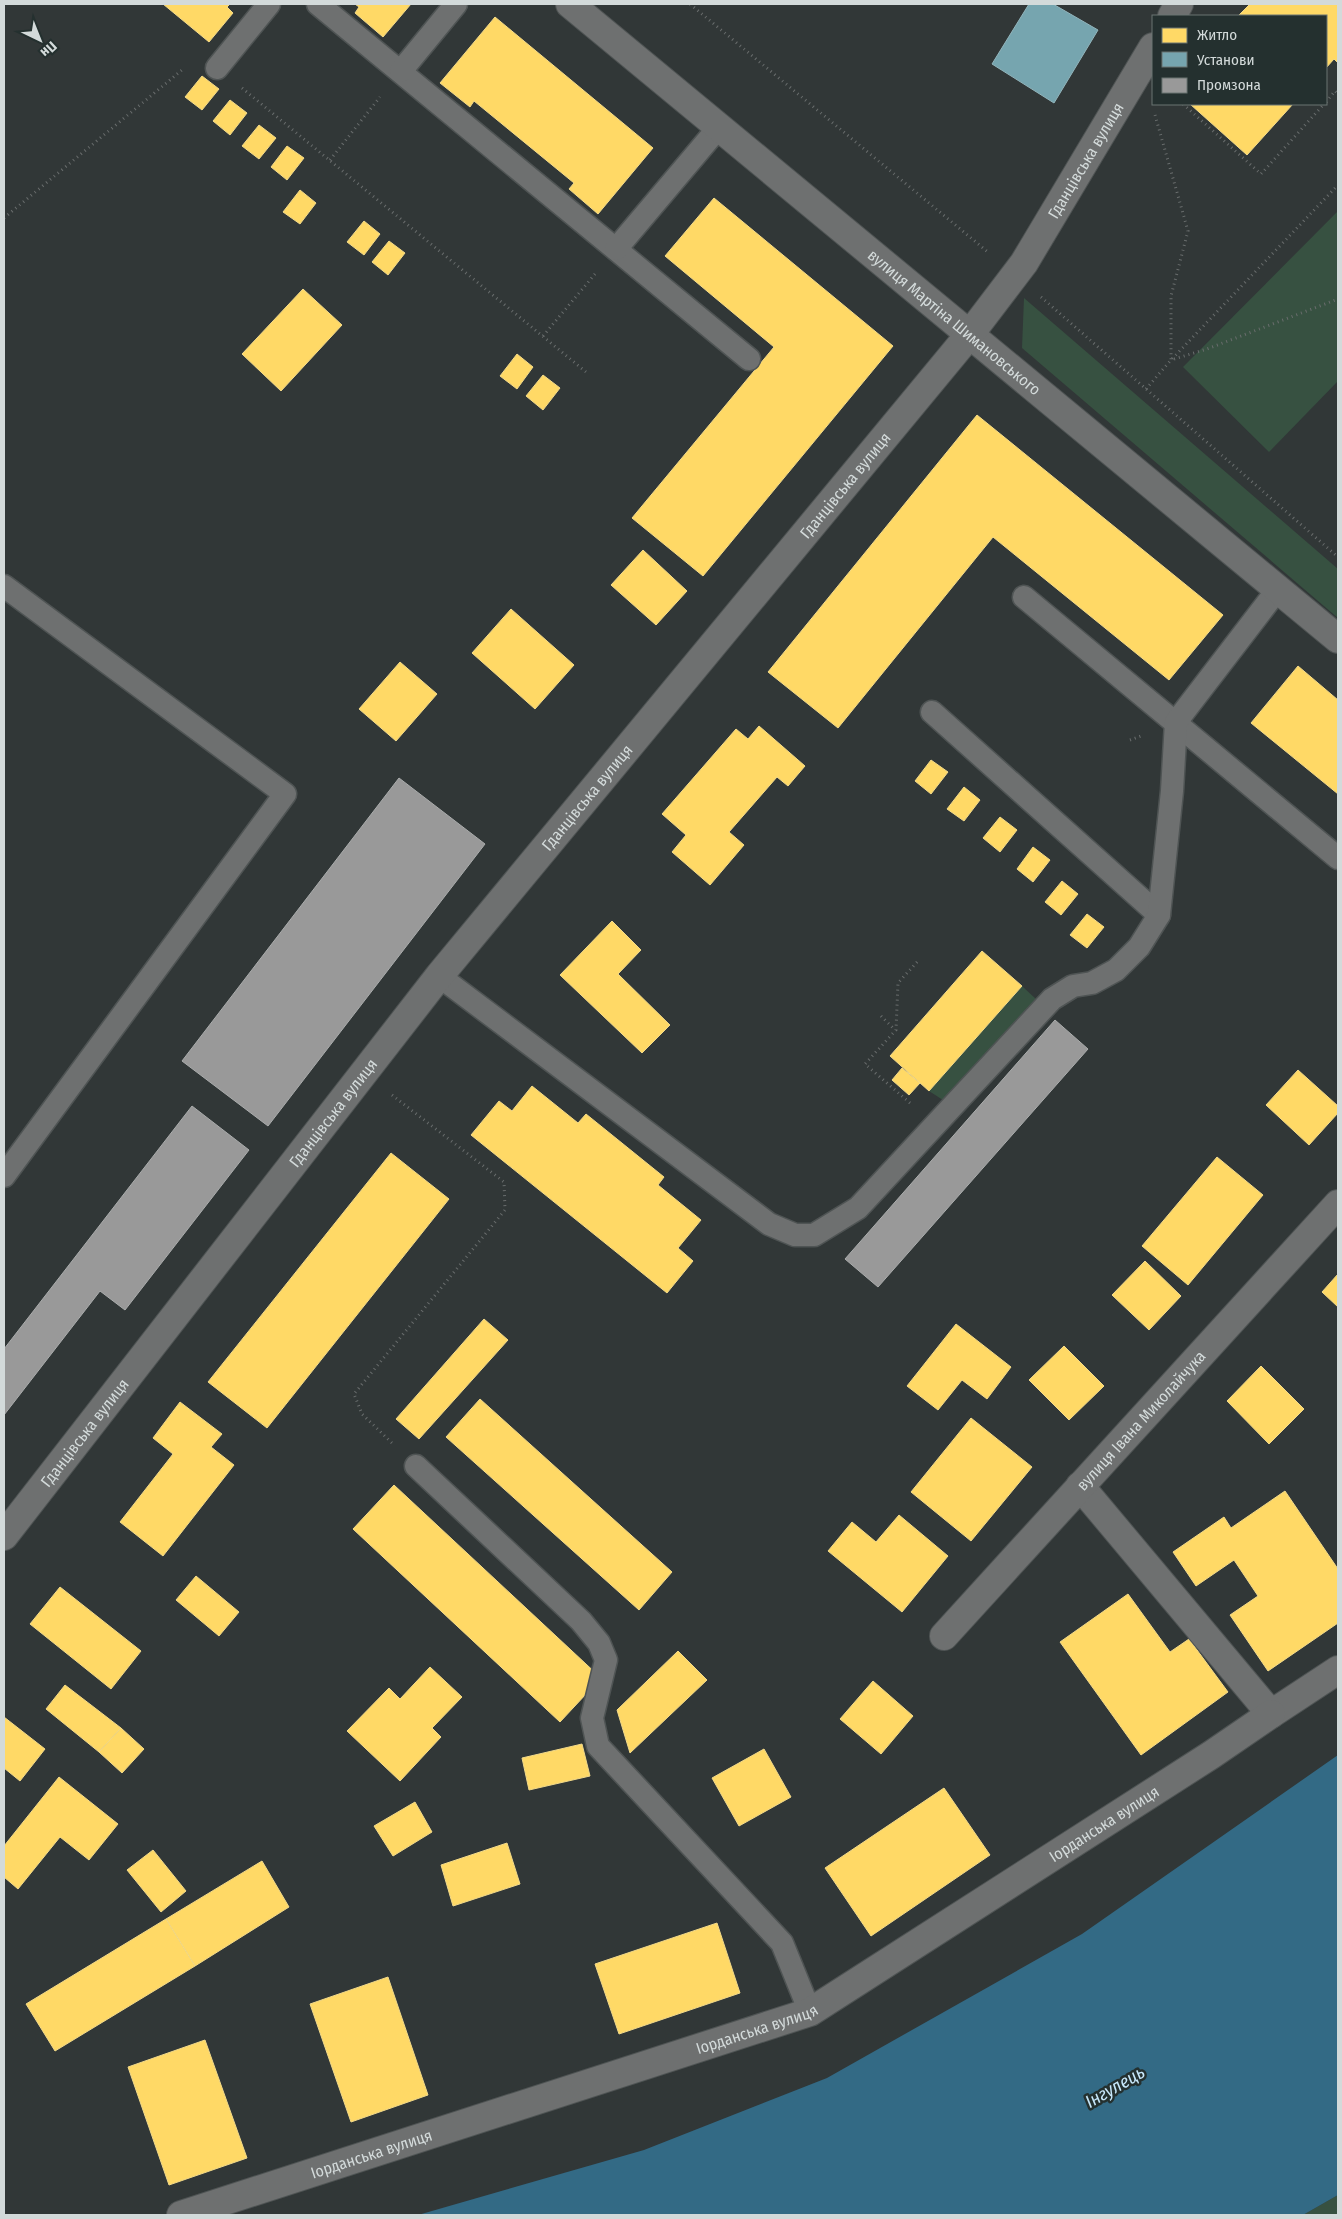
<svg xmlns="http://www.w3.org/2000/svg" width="1342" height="2219" viewBox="0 0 1342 2219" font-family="'Fira Sans Condensed',sans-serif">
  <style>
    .green { fill: #375141 }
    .water { fill: #336a85 }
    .homes { fill: #ffd966; stroke: #f2d989 }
    .public { fill: #76a5af; stroke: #92b5bc }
    .industry { fill: #999; stroke: #aaacac }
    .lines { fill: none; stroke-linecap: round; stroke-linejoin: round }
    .service-casing { stroke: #4f5454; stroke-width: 25 }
    .minor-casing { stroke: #4f5454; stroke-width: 30 }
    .path { stroke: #696d6d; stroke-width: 3; stroke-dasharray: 1 4; stroke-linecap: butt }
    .service { stroke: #6e7070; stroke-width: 22 }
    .minor { stroke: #6e7070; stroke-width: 28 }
    .labels { text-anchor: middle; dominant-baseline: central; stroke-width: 5; stroke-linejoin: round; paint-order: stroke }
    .street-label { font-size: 16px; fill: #d3dada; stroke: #24302f }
    .water-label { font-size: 18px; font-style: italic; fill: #c7e8fb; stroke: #24302f }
  </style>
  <rect width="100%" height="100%" fill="#313737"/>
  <g class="green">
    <polygon points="1338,211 1338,381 1269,452 1183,367"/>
    <polygon points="1024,298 1338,569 1338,618 1022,348"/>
    <polygon points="1022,986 1037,1000 946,1102 929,1091"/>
    <polygon points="1338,2195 1338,2215 1303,2215"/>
  </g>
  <polygon class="water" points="1338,1755 1338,2195 1303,2215 418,2215 644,2150 827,2078 1082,1934"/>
  <g class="homes">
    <polygon points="163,4 230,4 227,7 233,13 209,42"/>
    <polygon points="355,4 411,4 383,37 355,13 359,7"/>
    <polygon points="1250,4 1338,4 1338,63 1334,59 1326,68 1326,16 1238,16"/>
    <polygon points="495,17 653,148 598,214 569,189 574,183 474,101 470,107 440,83"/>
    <polygon points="202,76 219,89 202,110 185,97"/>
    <polygon points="230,100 247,113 230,135 213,121"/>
    <polygon points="1190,104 1293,104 1247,155"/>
    <polygon points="259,125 276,138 259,159 242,146"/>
    <polygon points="287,146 304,158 287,180 271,167"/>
    <polygon points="300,190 316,203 300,224 283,212"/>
    <polygon points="714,198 893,346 703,576 632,518 774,347 665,256"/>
    <polygon points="364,221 380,234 364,255 347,242"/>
    <polygon points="389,241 405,253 388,275 372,262"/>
    <polygon points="303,289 342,325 281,391 242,354"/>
    <polygon points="517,354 533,367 517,389 500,376"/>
    <polygon points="543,375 560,388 543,410 526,396"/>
    <polygon points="977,415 1223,615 1169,680 993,537 838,728 768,672"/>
    <polygon points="643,550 687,591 656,625 611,585"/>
    <polygon points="511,609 574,665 535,709 472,653"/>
    <polygon points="400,662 437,694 396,741 359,709"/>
    <polygon points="1298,666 1338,700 1338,794 1251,723"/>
    <polygon points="759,726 805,766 788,786 777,777 729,832 744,845 710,885 672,852 686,835 662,814 736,729 748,739"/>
    <polygon points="931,760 948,772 931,794 915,781"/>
    <polygon points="964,787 980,800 964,821 947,809"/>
    <polygon points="1000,817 1017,830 1000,852 983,838"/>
    <polygon points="1033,847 1050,860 1033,882 1017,869"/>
    <polygon points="1062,881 1078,894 1061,915 1045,902"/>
    <polygon points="1087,914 1104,927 1087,948 1070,935"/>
    <polygon points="612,921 641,950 618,974 670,1025 642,1053 560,975"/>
    <polygon points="982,951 1022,986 929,1091 890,1056"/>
    <polygon points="902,1068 920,1083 909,1095 892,1080"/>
    <polygon points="1298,1070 1338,1106 1338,1113 1309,1145 1266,1105"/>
    <polygon points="532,1086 578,1123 586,1114 664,1177 658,1185 701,1220 678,1248 693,1261 667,1293 471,1135 499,1101 512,1111"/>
    <polygon points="391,1153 449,1199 267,1428 208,1382"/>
    <polygon points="1217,1157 1263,1195 1188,1285 1142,1246"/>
    <polygon points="1145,1261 1181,1296 1149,1330 1112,1295"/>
    <polygon points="1338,1274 1338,1307 1322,1292"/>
    <polygon points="484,1319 508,1340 419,1439 396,1419"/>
    <polygon points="956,1324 1011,1367 987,1399 962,1380 938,1410 907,1386"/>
    <polygon points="1064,1346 1104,1386 1069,1420 1029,1380"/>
    <polygon points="1261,1366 1304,1409 1269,1444 1227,1401"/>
    <polygon points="480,1399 672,1572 639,1610 446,1437"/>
    <polygon points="180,1402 222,1434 211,1447 234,1465 163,1556 120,1522 173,1454 153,1438"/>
    <polygon points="971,1418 1032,1467 971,1541 911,1492"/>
    <polygon points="394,1485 601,1678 560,1722 353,1529"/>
    <polygon points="1285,1491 1338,1569 1338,1623 1268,1671 1230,1615 1258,1596 1234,1560 1196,1586 1173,1552 1224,1517 1231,1528"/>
    <polygon points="899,1515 948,1556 902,1612 828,1551 852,1522 876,1542"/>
    <polygon points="196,1576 239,1612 219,1636 176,1600"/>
    <polygon points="60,1587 141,1651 111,1689 30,1624"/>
    <polygon points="1128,1594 1170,1652 1189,1639 1228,1692 1141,1755 1060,1642"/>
    <polygon points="678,1651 707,1680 630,1753 617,1710"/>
    <polygon points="430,1667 462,1697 432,1728 441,1737 400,1781 347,1731 389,1688 400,1699"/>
    <polygon points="873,1681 913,1716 881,1754 840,1719"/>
    <polygon points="65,1685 121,1728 99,1752 46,1709"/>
    <polygon points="4,1717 45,1749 20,1781 4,1768"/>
    <polygon points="121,1728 144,1749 122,1773 99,1752"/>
    <polygon points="582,1744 590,1776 529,1790 522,1758"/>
    <polygon points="764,1749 791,1797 739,1826 712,1778"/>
    <polygon points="59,1777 118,1824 89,1860 60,1837 18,1889 4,1877 4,1846"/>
    <polygon points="944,1788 990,1855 871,1936 825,1868"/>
    <polygon points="415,1802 432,1832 393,1856 374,1826"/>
    <polygon points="507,1843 520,1884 453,1906 441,1865"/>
    <polygon points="153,1850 186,1891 161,1912 127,1870"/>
    <polygon points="262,1861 289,1907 195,1966 166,1919"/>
    <polygon points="166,1919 195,1966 55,2051 26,2004"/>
    <polygon points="717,1923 740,1993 619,2034 595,1964"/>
    <polygon points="388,1977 428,2095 351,2122 310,2004"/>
    <polygon points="205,2040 247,2158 169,2185 128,2067"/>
  </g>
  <polygon class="public" points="1029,4 1053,4 1098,30 1054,103 992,64"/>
  <g class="industry">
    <polygon points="399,778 485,844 268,1126 182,1061"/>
    <polygon points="1055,1020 1088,1049 878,1287 845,1259"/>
    <polygon points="192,1106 249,1150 125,1310 100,1291 4,1415 4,1349"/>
  </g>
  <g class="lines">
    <g class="service-casing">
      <g id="service">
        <polyline points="318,4 749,359"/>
        <polyline points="217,68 269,4"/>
        <polyline points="401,71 456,4"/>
        <polyline points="616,249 719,127"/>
        <polyline points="4,586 285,794 4,1176"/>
        <polyline points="1024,597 1338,858"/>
        <polyline points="932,712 1159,915"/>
        <polyline points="439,976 769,1224 795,1235 814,1235 858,1208 1052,999 1073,986 1092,983 1116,970 1139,947 1159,915 1172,791 1176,722 1278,589"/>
        <polyline points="416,1466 581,1621 599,1643 606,1660 592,1718 598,1746 782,1943 810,2012"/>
      </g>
    </g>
    <g class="minor-casing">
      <g id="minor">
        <path id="s1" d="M570,4L1338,639"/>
        <polyline points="1172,16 1179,4"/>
        <polyline points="1080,1486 1271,1714 1338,1670"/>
        <path id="s2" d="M4,1536L439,976L970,334L1024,263L1153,47"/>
        <path id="s3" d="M944,1636L1338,1204"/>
        <path id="s4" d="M181,2215L810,2012L1211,1755L1271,1714"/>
      </g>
    </g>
    <g class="path">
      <polyline points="690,4 989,253"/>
      <polyline points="242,88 586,372"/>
      <polyline points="1326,102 1335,91 1338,94"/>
      <polyline points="1183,104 1261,174 1324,104"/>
      <polyline points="1155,115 1188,231 1171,296 1171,360 1207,349 1338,299"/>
      <polyline points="330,160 380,97"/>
      <polyline points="4,218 182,70 185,70"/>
      <polyline points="1041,297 1338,557"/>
      <polyline points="543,336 595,274"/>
      <polyline points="1146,389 1171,360 1338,185"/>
      <polyline points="1130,740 1141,736"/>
      <polyline points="881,1016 895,1030"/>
      <polyline points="392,1095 504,1182 505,1210 354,1394 362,1414 392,1443"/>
      <polyline points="910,1103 865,1064 896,1030 898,983 918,961"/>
    </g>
    <use href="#service" class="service"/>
    <use href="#minor" class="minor"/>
  </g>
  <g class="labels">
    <g class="street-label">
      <text stroke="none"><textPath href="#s2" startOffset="1751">Гданцівська вулиця</textPath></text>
      <text stroke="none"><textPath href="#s1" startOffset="499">вулиця Мартіна Шимановського</textPath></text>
      <text stroke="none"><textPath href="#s2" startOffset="1346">Гданцівська вулиця</textPath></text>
      <text stroke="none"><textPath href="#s2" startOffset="941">Гданцівська вулиця</textPath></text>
      <text stroke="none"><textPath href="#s2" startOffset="536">Гданцівська вулиця</textPath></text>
      <text stroke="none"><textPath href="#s3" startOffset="292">вулиця Івана Миколайчука</textPath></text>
      <text stroke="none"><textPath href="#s2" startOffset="131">Гданцівська вулиця</textPath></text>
      <text stroke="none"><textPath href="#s4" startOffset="1010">Іорданська вулиця</textPath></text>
      <text stroke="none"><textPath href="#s4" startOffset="605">Іорданська вулиця</textPath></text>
      <text stroke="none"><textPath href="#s4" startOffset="200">Іорданська вулиця</textPath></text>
    </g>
    <g class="water-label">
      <text transform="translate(1115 2087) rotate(-30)">Інгулець</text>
    </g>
  </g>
  <rect width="1342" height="2219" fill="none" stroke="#d3dada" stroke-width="10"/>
  <rect x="1152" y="15" width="175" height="90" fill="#24302f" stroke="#6a7473"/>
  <rect x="1162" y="28" width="25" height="15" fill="#ffd966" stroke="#6a7473"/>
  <text x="1197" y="40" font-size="15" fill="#d3dada">Житло</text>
  <rect x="1162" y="52" width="25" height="15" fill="#76a5af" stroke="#6a7473"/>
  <text x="1197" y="65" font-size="15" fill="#d3dada">Установи</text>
  <rect x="1162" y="78" width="25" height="15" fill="#999999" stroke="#6a7473"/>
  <text x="1197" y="90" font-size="15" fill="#d3dada">Промзона</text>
  <g transform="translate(40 40) rotate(137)" stroke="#24302f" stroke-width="4" paint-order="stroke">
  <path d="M0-4L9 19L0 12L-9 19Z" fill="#d3dada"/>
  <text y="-8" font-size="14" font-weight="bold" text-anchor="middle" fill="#d3dada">Пн</text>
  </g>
</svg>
